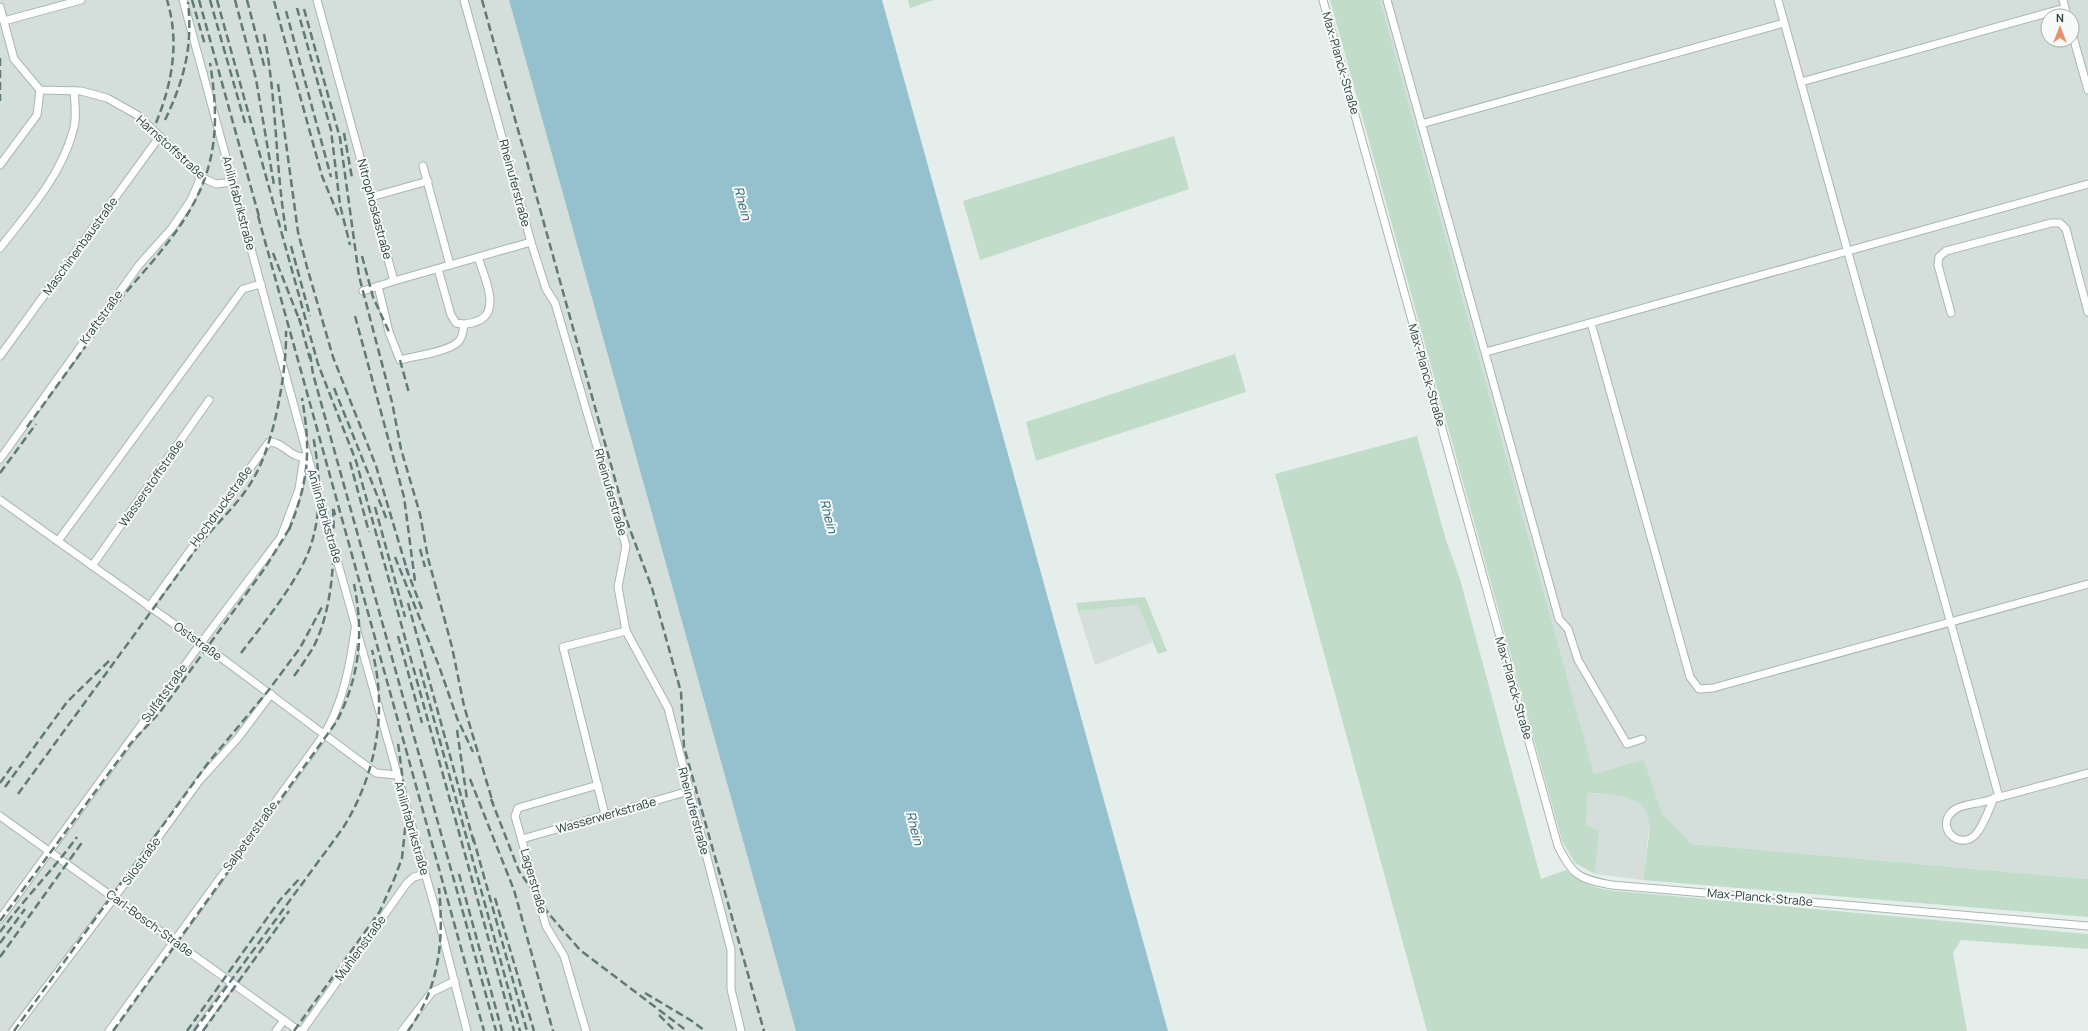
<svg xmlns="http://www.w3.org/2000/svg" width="2088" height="1031" viewBox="0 0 2088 1031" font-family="Manrope,sans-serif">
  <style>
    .built { fill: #d4deda; fill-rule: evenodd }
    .green { fill: #c1ddca }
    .water { fill: #94c1cd }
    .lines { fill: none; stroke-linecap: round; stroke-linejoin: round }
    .street-casing { stroke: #a9b6b2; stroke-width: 9 }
    .street { stroke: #fff; stroke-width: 7 }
    .rail { stroke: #617a74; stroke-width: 2.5; stroke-dasharray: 8 4; stroke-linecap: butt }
    .labels { text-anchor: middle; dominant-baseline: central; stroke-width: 4; stroke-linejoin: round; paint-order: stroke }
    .street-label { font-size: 12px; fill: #263f39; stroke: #f7faf9 }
    .water-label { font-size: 13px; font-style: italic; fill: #256476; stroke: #f7faf9 }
  </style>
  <rect width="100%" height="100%" fill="#e6eeeb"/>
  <g class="built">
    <polygon points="0,0 509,0 796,1031 0,1031"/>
    <path d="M1380,0H2088V879L1692,844L1662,814L1644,761L1594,774ZM2048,16H2072V40H2048Z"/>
    <polygon points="1138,605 1153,642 1095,665 1078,611"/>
    <polygon points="1588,793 1624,795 1636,799 1645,806 1650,817 1643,880 1595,874 1599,830 1586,825"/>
  </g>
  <g class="green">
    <polygon points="908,0 934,0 910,8"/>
    <path d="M1330,0H1380L1594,774L1644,760L1662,814L1692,844L2088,879V917L1643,880C1650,817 1666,795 1588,793L1586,825L1599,830L1595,874L1575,863L1562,841Z"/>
    <polygon points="1174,136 1189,189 980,260 963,201"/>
    <polygon points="1235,354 1246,392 1036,461 1026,422"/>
    <path d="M1417,436L1446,540L1460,579L1541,879L1566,870C1579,881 1590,887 1607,890L2088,934V949L1961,940L1953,953L1967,1031H1427L1275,474Z"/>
    <polygon points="1145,597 1167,651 1158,654 1138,605 1078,611 1076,603"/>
  </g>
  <polygon class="water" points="509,0 882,0 1168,1031 796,1031"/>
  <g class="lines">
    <g class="street-casing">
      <g id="street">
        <polyline points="183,0 306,450 442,933 467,1031"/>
        <polyline points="317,0 394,281 531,242"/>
        <polyline points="464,0 531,242 546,289 555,303 626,546 618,587 626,631 668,708 731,950 731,989 741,1031"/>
        <path d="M1323,0L1558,846C1573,876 1579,879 1612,885L2088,926"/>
        <polyline points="1387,0 1559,619 1568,629 1578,660 1627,744 1642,739"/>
        <polyline points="1778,0 1999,797"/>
        <polyline points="2063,0 2067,16"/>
        <polyline points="0,7 14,59 40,90 81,91 107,98 139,116 201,177 216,184 233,182"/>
        <polyline points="4,21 81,0"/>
        <polyline points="2072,33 2088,90"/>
        <polyline points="1801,82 2065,8"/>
        <polyline points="1421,124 1784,23"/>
        <polyline points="0,165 37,115 40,90"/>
        <polyline points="423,166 450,265"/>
        <polyline points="371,197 428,181"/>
        <path d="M0,248C28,212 61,176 73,131C77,119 75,104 74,91"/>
        <path d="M438,269L451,315L456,323C465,325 472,324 480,320C501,309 483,274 478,257"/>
        <path d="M378,286L389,332L400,360C414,356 448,352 458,342C463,338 463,330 464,325"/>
        <polyline points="363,291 394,281"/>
        <polyline points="1951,313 1938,265 1939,257 1946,251 2051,223 2060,223 2066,229 2088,312"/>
        <polyline points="1591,323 1690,677 1699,689 1713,688 2088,584"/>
        <polyline points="1486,352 2088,184"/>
        <polyline points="0,356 160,136"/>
        <polyline points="0,459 139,265 172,228 191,200 201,177"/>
        <polyline points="0,500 212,651 376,773 397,775"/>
        <polyline points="58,541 243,289 261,284"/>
        <polyline points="92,566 209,400"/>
        <path d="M149,607L269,442C284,441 291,461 308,456"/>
        <path d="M1994,798C1989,809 1984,825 1976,834C1960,852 1934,827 1953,811C1959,805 1974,804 1982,802C2017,792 2053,783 2088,773"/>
        <polyline points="605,815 563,647 626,631"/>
        <polyline points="0,816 299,1031"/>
        <polyline points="522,839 689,791"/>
        <polyline points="0,919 201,643 281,537 299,489 304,457"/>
        <polyline points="13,1031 114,898 199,781 238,738 271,694"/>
        <path d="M109,1031L324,735C343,702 350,667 355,629"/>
        <polyline points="197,1031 232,983"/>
        <polyline points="276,1031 284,1020"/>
        <polyline points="302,1031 407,883 414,877 425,874"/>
        <polyline points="402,1031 432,992 455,981"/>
        <polyline points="586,1031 564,956 546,926 515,816 518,808 598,785"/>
      </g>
    </g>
    <use href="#street" class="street"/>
    <g class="rail">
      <polyline points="192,0 205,45"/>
      <polyline points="199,0 260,220"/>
      <polyline points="210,0 245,123"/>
      <polyline points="217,0 318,364 356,461 514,1031"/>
      <polyline points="235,0 256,79 274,185"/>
      <polyline points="247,0 265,69"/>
      <polyline points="482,0 626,519 652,588 681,692 684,747 764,1031"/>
      <polyline points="274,1 322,176 339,217"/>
      <polyline points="297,8 331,130 340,205 350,245"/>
      <polyline points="304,9 340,138 359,276 392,402 401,449 420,514 428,558 452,647 464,706 493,803"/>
      <polyline points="286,11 331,177"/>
      <path d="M264,34C277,100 275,165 286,231"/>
      <polyline points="0,58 0,101"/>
      <polyline points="278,84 298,232 307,267 333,357 376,466 408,573"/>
      <path d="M165,120C184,80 193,47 188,2"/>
      <path d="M156,123C172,84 180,42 167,0"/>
      <polyline points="344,133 352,178"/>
      <polyline points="258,216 484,1031"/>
      <polyline points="291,246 310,316"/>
      <polyline points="273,253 301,324"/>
      <polyline points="362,256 373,297 389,332"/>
      <polyline points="355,316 404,497 415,581"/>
      <polyline points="299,318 310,359"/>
      <polyline points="310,354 313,374 496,1031"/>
      <polyline points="400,360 409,393"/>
      <polyline points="334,388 387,520"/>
      <path d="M27,427C58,385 88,342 120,300C133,283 148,268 161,251C212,189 223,141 210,63"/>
      <polyline points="350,462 369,532"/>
      <polyline points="0,473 36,424"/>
      <polyline points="375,507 405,617"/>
      <path d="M289,530C309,480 311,451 302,398"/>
      <polyline points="420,549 425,567"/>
      <polyline points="395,557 439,666 457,718 473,752"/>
      <polyline points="406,568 422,609"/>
      <polyline points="408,603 474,843"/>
      <polyline points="398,636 422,723"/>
      <path d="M241,653C263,624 287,595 304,562C323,524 321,476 313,436"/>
      <polyline points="420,669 520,1031"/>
      <path d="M294,676C301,667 307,657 313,648C334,607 335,552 333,507L335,515"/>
      <polyline points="457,730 467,799"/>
      <polyline points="470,779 514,890 553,1031"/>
      <polyline points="0,783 12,766"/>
      <polyline points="5,787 67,702 112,658"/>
      <path d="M18,794C77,713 136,633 194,552C214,524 241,504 257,472C275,437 287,370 286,331"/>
      <polyline points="491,799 519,871 549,914 580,950 687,1031"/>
      <polyline points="473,837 527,1031"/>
      <polyline points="459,874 502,1031"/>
      <polyline points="495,898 534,1031"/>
      <polyline points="0,921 131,743 160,712 265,568 291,526"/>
      <path d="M0,932C24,899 53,870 77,837"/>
      <polyline points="0,943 25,909"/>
      <polyline points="0,957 83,841"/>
      <polyline points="645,993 692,1021 705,1031"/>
      <polyline points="659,1015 675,1031"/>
      <polyline points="14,1031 208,763 268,691 300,648 322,607"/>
      <path d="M113,1031L337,721C360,675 364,634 354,584"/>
      <polyline points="187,1031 280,900 300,878"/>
      <path d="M194,1031L343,828C376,775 388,711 372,650"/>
      <polyline points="203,1031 289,911"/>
      <polyline points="294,1031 380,911 395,877 402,858 407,811 398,743"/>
      <path d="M408,1031C440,987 444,940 439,888"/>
    </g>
  </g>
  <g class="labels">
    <g class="street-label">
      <text transform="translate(1341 63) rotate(74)">Max-Planck-Straße</text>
      <text transform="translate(171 147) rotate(42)">Harnstoffstraße</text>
      <text transform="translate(515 183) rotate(75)">Rheinuferstraße</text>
      <text transform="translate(239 203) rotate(75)">Anilinfabrikstraße</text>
      <text transform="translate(375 209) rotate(75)">Nitrophoskastraße</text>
      <text transform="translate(80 246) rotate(-54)">Maschinenbaustraße</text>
      <text transform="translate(101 317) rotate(-54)">Kraftstraße</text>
      <text transform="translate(1427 375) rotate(74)">Max-Planck-Straße</text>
      <text transform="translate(151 483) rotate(-55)">Wasserstoffstraße</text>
      <text transform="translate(611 492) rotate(74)">Rheinuferstraße</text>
      <text transform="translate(221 506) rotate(-54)">Hochdruckstraße</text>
      <text transform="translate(325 516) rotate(74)">Anilinfabrikstraße</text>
      <text transform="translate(198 641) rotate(36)">Oststraße</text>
      <text transform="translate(1514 688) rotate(74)">Max-Planck-Straße</text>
      <text transform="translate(164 693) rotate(-54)">Sulfatstraße</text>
      <text transform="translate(694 811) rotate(75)">Rheinuferstraße</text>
      <text transform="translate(606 815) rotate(-16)">Wasserwerkstraße</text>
      <text transform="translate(412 828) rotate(74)">Anilinfabrikstraße</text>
      <text transform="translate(250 836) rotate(-54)">Salpeterstraße</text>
      <text transform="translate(141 861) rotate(-54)">Silostraße</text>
      <text transform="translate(534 881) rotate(74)">Lagerstraße</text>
      <text transform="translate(1760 897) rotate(5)">Max-Planck-Straße</text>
      <text transform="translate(150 923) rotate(36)">Carl-Bosch-Straße</text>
      <text transform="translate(360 948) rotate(-54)">Mühlenstraße</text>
    </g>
    <g class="water-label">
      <text transform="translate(743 203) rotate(75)">Rhein</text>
      <text transform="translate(829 516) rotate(75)">Rhein</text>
      <text transform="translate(915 828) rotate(75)">Rhein</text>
    </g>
  </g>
  <g transform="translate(2060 28)"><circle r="19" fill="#f7faf9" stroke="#a3afac"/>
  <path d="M0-3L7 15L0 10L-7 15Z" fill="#e6916c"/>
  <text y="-6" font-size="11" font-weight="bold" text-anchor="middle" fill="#263f39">N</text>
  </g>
</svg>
